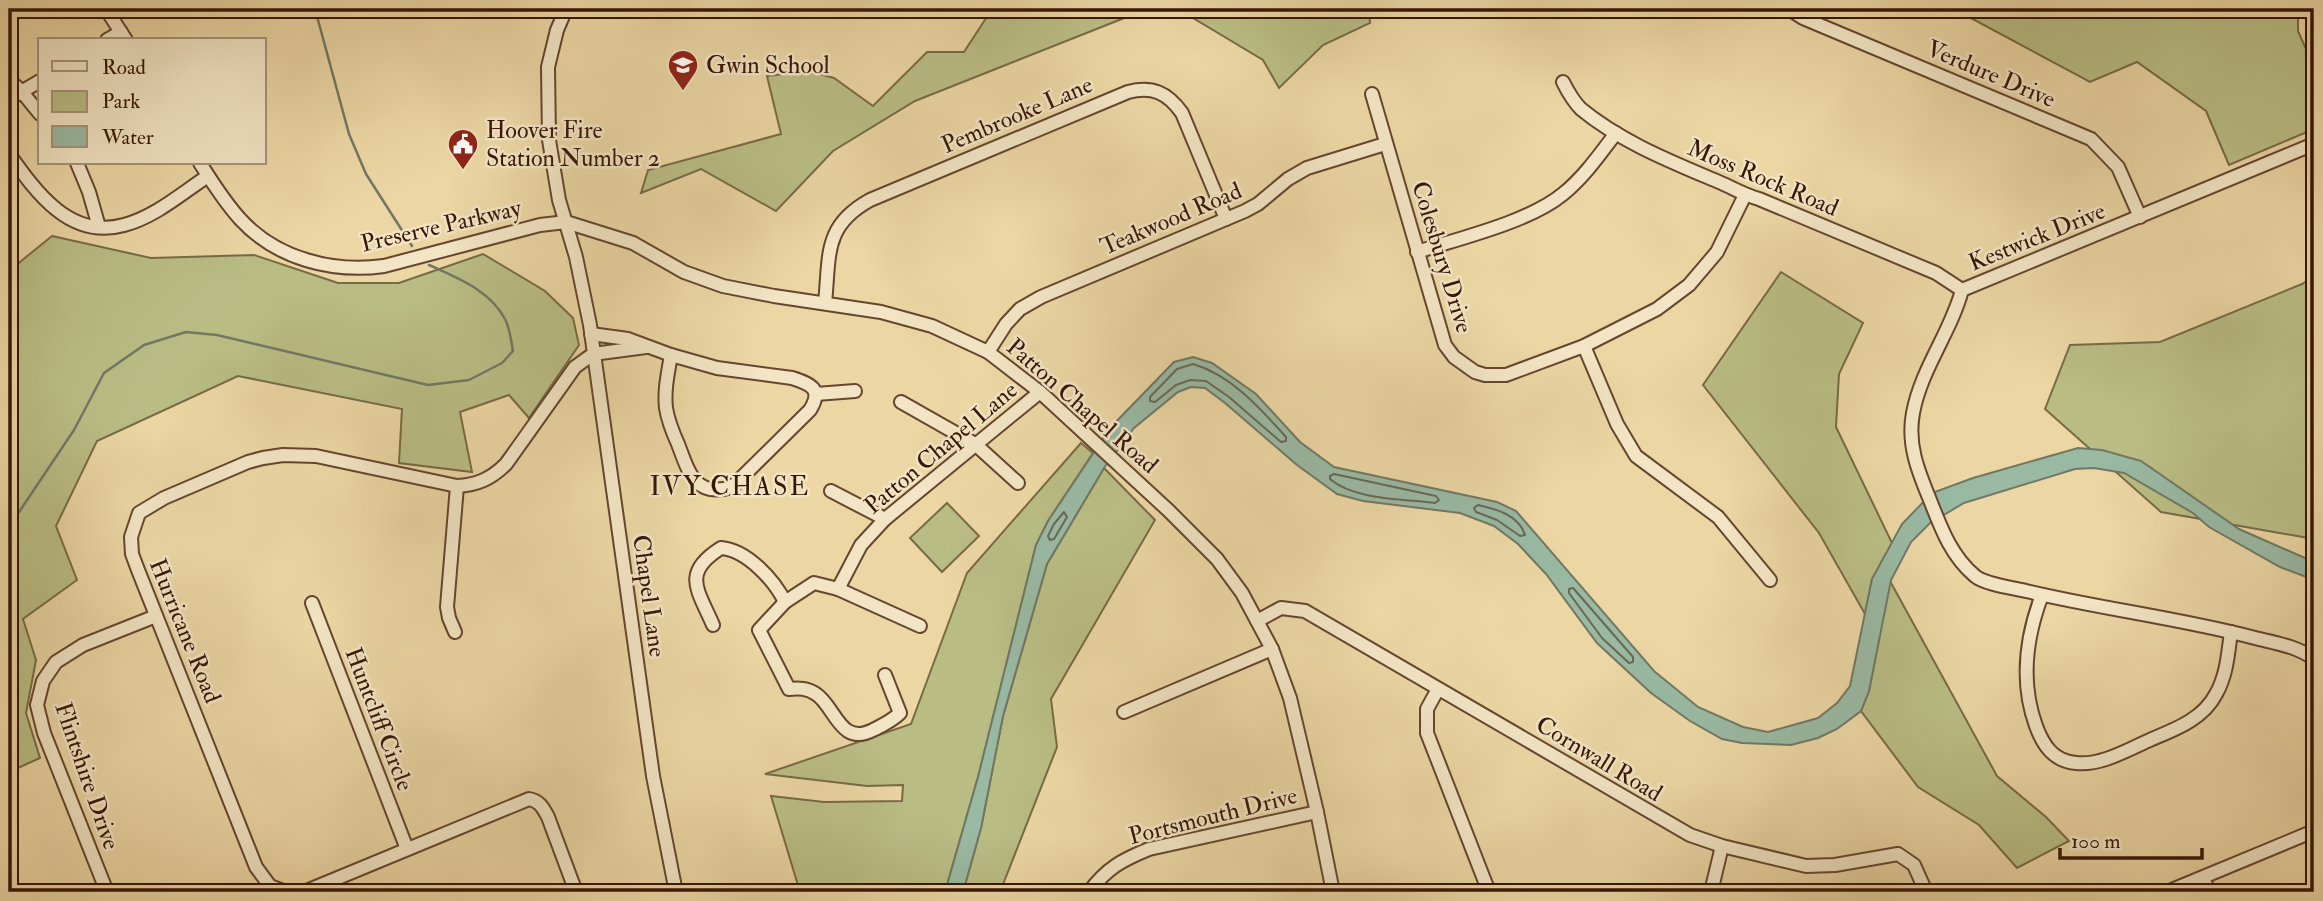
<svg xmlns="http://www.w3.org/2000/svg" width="2323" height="901" viewBox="0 0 2323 901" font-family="'IM FELL Double Pica',serif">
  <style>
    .green { fill: #b9bd84; stroke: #786a45; stroke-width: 2 }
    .water { fill: #99b9a3; stroke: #727864; stroke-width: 2 }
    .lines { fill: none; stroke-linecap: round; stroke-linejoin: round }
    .shore { stroke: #686854; stroke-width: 2 }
    .stream { stroke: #727864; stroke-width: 2.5 }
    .minor-casing { stroke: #65462e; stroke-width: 16 }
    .minor { stroke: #f2e4c4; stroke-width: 12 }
    .labels { text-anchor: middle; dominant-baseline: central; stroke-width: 5; stroke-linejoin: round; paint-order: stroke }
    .poi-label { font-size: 24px; fill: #381606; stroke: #f2e4c4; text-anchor: start }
    .street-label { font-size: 24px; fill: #381606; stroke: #f2e4c4 }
    .neighbourhood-label { font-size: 26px; letter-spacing: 2px; fill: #381606; stroke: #f2e4c4 }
  </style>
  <rect width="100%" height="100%" fill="#ebd6a4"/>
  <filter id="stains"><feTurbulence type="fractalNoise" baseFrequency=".00286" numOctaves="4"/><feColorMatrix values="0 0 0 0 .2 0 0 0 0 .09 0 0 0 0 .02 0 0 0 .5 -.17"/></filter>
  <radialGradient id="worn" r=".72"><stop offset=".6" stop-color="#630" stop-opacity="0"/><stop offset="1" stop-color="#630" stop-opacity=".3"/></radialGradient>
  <g class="green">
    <polygon points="992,9 1147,9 915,101 833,151 776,211 701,169 641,193 648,170 781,134 767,76 809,71 834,78 873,106 927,52 964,52"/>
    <polygon points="1178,9 1369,9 1370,23 1323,45 1279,88 1263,60"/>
    <polygon points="1954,9 2298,9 2298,31 2314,67 2314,129 2229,165 2206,111 2137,62 2090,82"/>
    <polygon points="52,236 151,258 254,255 338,283 399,283 483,254 545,291 573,318 579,345 529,418 509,395 460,412 472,472 399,463 402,409 238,376 97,441 56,526 77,580 23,619 36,660 26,713 40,758 9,772 9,299 15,266"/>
    <polygon points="1781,272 1863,323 1839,374 1836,427 1892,543 1872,579 1865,614 1819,533 1703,385"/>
    <polygon points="2314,276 2314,539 2161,512 2045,409 2070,345 2160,342 2302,284"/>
    <polygon points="1081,443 1093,453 1048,521 1036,545 978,777 945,892 800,892 771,796 824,802 902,801 903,785 867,786 765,774 911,724 967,573"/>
    <polygon points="1104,468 1155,520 1051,699 1057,747 1000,892 963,892 981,828 1003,716 1047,564"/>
    <polygon points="947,503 979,536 942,572 910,538"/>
    <polygon points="1890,581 1997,776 2046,817 2069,841 2017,868 1979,825 1918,787 1861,711 1869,691"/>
  </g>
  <polygon class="water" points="1193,357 1212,363 1256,394 1300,442 1334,467 1497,502 1516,511 1654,671 1698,707 1743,727 1768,732 1818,718 1837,703 1850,686 1872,579 1902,524 1932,493 1973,478 2078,448 2102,450 2141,461 2239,529 2314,562 2314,580 2280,567 2209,527 2193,513 2124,473 2094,468 2075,469 1964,503 1930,523 1911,542 1891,580 1869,691 1861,711 1837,729 1818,738 1791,745 1742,743 1722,739 1690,721 1651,693 1597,643 1546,574 1518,544 1494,526 1460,513 1363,501 1337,494 1297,465 1225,403 1205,388 1191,387 1178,392 1134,428 1104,468 1047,564 1003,716 981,828 963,892 945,892 978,777 1036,545 1048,521 1110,428 1174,362"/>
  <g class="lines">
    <g class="shore">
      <path d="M1193,364C1231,375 1260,408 1286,437V441L1281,442L1229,397L1206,381L1190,380L1176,385L1155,402L1150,401V397L1177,369Z"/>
      <path d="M1334,474L1436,496L1439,500L1435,503C1404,499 1354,500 1330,479V476Z"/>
      <path d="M1478,505C1496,509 1519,515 1525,535L1520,536L1497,520L1476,512L1474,508Z"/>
      <polygon points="1064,512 1067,517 1054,539 1050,540 1048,536 1054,524"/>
      <polygon points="1573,588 1633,657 1633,662 1629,663 1602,638 1569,593 1569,589"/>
    </g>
    <g class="stream">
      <polyline points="315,9 349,134 366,174 412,246"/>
      <path d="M9,527L74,430L104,373L144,345L186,332L217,335L428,385L469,380L502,363L513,351C511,341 510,328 505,319C490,290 457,278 429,265"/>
    </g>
    <g class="minor-casing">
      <g id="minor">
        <polyline points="106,9 126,40"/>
        <polyline points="566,9 557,30 548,67 549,140 559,200 576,257 590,325 653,776 676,892"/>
        <polyline points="1789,9 1803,18 2091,139 2118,167 2140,217"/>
        <polyline points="107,40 121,32"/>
        <polyline points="9,80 22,92 40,114"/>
        <path d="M1563,82C1568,92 1573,101 1581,109C1621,142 1672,162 1719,182C1733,188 1744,195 1759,199L1936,273L1962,290"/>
        <polyline points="1372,94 1445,345 1454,357 1475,372 1485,375 1506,375 1584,346 1657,309 1689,285 1717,252 1745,195"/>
        <polyline points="9,99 40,81"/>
        <path d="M2314,144L1962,290C1951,332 1921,369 1913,413C1907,444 1918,471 1930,500C1941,528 1951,556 1975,576C1984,584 2013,588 2026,591C2101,609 2179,618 2255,638C2275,643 2297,646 2314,659"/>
        <path d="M9,154C36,192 70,240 124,225C155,217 182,193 208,176"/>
        <polyline points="77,163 89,192 99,227"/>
        <path d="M200,163C212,182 225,203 241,220C277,259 333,273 384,266L540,225L566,222L633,243L684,272L723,286L774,296L881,312L932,326L988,352L1040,392L1169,511L1217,559L1242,593L1272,649L1290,698L1317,812L1333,892"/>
        <path d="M1417,252C1460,238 1529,222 1563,194C1584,177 1600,154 1616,133"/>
        <path d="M825,303C830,255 823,226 870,200L1128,92C1152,86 1167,92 1182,113L1226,219"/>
        <polyline points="591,334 628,339 671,355"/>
        <polyline points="1584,346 1617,424 1636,456 1718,517 1770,580"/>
        <polyline points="988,352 1006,324 1020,309 1041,297 1245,211 1258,204 1288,179 1307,168 1385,144"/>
        <path d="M671,355L717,368L792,378C811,384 823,389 810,410L732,487C695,498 689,473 678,444C673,433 668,421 666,408C664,390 668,373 671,355Z"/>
        <polyline points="816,394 855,391"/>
        <polyline points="901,402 975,444 1018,483"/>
        <polyline points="831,491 885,519"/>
        <polyline points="838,589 920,626"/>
        <path d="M2042,595C2026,637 2020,682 2036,726C2043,745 2053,761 2076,763C2101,766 2129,749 2152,739C2176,729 2203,719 2216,694C2227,675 2228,653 2231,632"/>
        <polyline points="312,603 407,849"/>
        <polyline points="1257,621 1281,608 1305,611 1690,835 1722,846 1806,866 1835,865 1898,854 1914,865 1926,892"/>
        <path d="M713,625C698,590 681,573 721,548C747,550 774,580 785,602"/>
        <polyline points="455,632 449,618 447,607 457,486"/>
        <path d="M885,675L900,713C892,721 883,725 873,730C840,747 835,706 816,694C807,688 799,688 789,689L759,630L785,602L814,583L838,589L861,545L885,519L1040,392"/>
        <polyline points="1438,689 1427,709 1427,733 1489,892"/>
        <polyline points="1124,712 1272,649"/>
        <polyline points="2203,878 2209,892"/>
        <polyline points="107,892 44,733 37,705 43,681 56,662 83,645 156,616"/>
        <path d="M286,892L270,886L256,867L138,570L132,554L131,537L139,513L164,498L248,462L263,458L283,455L316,456L457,486C477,485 491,479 506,464L575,367L593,354L646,347"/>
        <path d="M304,892L529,799C540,801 543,808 548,817L576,892"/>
        <path d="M1089,892C1107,868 1122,860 1149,849L1317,812"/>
        <polyline points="1711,892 1722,846"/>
        <polyline points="2167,892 2314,831"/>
      </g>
    </g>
    <use href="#minor" class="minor"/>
  </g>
  <defs>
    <g id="school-pin" transform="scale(1.575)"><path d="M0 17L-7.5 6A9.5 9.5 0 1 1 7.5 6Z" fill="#8f2418" stroke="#f2e4c4"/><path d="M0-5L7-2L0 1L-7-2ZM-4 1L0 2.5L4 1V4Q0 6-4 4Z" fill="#fff"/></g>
    <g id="civic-pin" transform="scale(1.575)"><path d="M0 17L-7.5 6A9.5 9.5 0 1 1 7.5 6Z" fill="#8f2418" stroke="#f2e4c4"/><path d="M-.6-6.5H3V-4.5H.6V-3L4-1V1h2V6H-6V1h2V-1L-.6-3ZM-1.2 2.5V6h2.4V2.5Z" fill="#fff"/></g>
  </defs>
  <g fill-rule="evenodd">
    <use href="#school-pin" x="683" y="65"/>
    <use href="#civic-pin" x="463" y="144"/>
  </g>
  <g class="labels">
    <g class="poi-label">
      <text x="706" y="65">Gwin School</text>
      <text x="486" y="130">Hoover Fire<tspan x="486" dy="28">Station Number 2</tspan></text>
    </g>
    <g class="street-label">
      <text transform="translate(1991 74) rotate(23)">Verdure Drive</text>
      <text transform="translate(1017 115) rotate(-23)">Pembrooke Lane</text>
      <text transform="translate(1763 178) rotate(23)">Moss Rock Road</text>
      <text transform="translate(1171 219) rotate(-23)">Teakwood Road</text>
      <text transform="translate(441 226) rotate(-13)">Preserve Parkway</text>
      <text transform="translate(2037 237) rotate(-22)">Kestwick Drive</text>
      <text transform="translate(1442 257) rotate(73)">Colesbury Drive</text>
      <text transform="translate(1082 406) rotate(41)">Patton Chapel Road</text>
      <text transform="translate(941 448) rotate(-40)">Patton Chapel Lane</text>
      <text transform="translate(649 596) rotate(82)">Chapel Lane</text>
      <text transform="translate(185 631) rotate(68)">Hurricane Road</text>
      <text transform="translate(379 719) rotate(69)">Huntcliff Circle</text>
      <text transform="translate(1599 759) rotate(31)">Cornwall Road</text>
      <text transform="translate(87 776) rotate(71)">Flintshire Drive</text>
      <text transform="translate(1213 816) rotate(-14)">Portsmouth Drive</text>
    </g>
    <g class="neighbourhood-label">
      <text x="730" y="487">IVY CHASE</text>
    </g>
  </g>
  <rect width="2323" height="901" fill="none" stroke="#ebd6a4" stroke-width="35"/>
  <rect x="10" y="10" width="2302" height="880" fill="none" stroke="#381606" stroke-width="3.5"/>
  <rect x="18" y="18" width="2288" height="866" fill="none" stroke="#381606" stroke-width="2"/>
  <rect x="38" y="38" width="228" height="126" fill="#f2e4c4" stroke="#a89278" stroke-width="2"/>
  <rect x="52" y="61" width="35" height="10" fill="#f2e4c4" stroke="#a89278" stroke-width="2"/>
  <text x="102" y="74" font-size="21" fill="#381606">Road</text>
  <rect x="52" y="91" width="35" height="21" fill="#b9bd84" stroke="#a89278" stroke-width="2"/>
  <text x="102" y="108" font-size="21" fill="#381606">Park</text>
  <rect x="52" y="126" width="35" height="21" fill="#99b9a3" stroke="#a89278" stroke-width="2"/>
  <text x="102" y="144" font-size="21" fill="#381606">Water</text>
  <path d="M2060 848v10h142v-10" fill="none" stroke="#381606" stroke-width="3.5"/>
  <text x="2071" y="848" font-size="21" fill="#381606" stroke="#f2e4c4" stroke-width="5" paint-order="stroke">100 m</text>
  <rect width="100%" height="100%" filter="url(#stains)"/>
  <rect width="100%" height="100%" fill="url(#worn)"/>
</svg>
